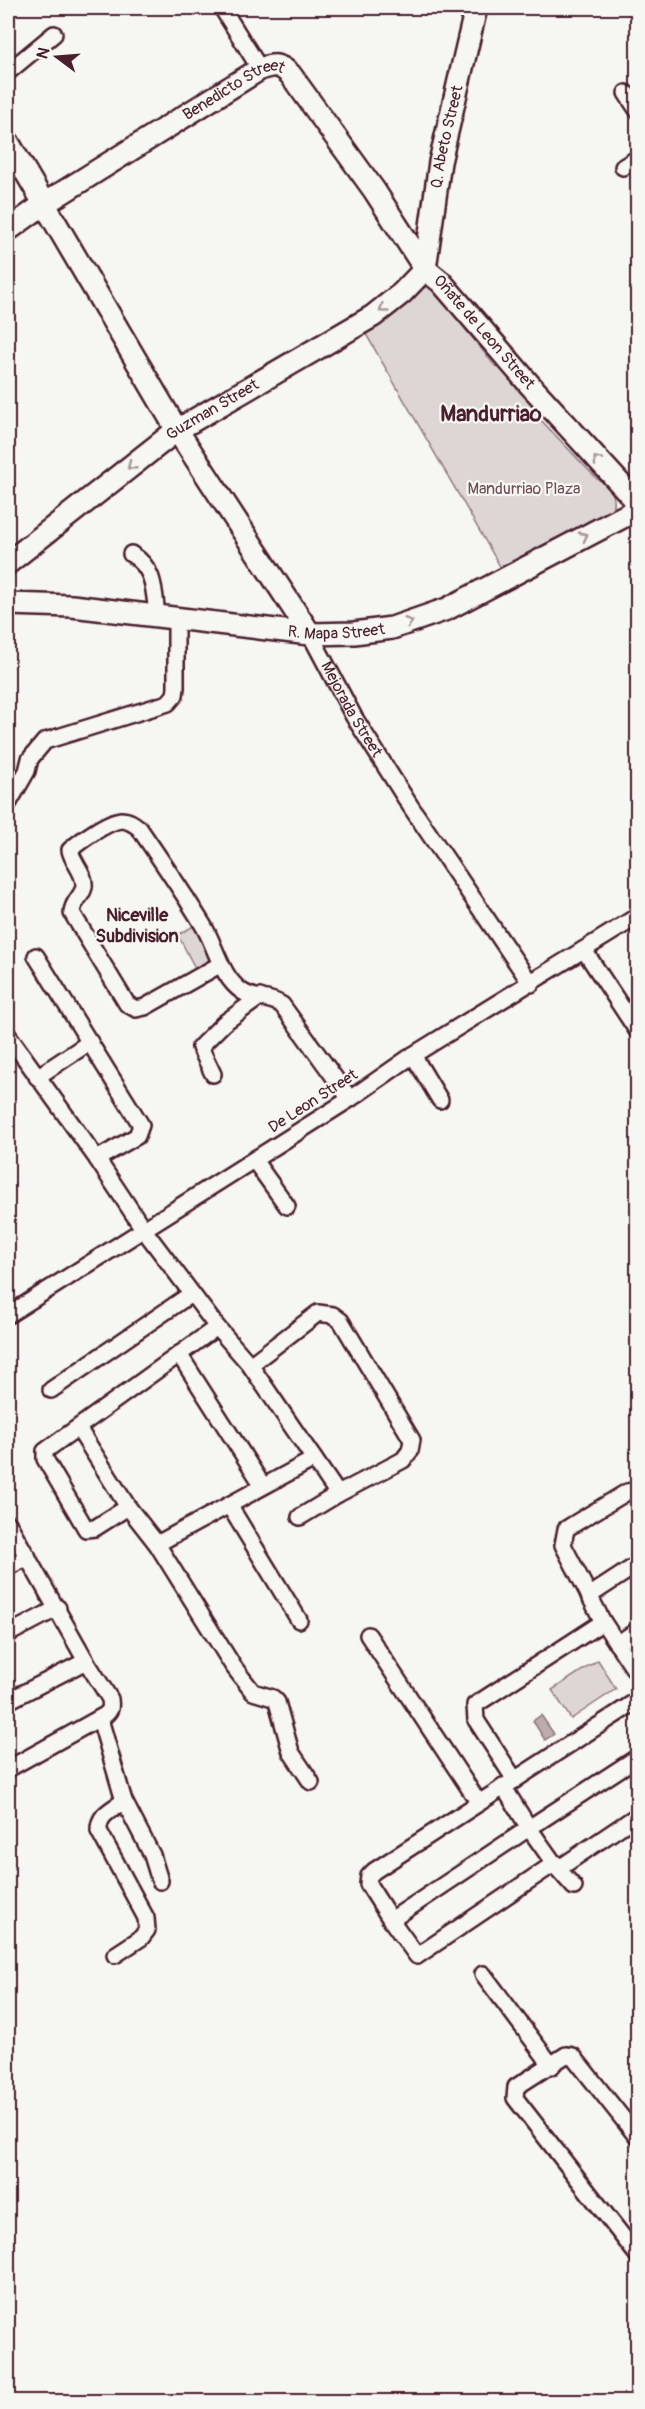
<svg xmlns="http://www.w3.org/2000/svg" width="645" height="2409" viewBox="0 0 645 2409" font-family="Pangolin,sans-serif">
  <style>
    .green { fill: #ddd6d5; stroke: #947a80; stroke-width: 1.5 }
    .water { fill: #bbadae; stroke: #8e747a; stroke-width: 1.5 }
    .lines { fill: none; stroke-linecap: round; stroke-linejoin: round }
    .street-casing { stroke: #4a1f2b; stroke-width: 20 }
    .secondary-casing { stroke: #4a1f2b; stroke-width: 26 }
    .street { stroke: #f6f6f2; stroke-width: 15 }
    .secondary { stroke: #f6f6f2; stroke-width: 21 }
    .oneway { stroke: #a99598 }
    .labels { text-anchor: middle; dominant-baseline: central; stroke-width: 4.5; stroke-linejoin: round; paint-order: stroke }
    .street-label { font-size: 16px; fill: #4a1f2b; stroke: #f6f6f2 }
    .park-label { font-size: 16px; fill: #6f4d56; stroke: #f6f6f2 }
    .neighbourhood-label { font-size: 18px; font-weight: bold; fill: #4a1f2b; stroke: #f6f6f2 }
    .district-label { font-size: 22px; font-weight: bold; fill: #4a1f2b; stroke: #f6f6f2 }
  </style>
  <rect width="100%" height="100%" fill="#f6f6f2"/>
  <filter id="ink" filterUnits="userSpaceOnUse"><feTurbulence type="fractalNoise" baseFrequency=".0167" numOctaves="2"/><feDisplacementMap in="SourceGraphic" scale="12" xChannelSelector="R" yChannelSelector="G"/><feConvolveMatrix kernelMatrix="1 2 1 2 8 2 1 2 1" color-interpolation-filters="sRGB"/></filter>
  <g filter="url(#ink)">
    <g class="green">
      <path d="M431,286L442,295L441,299L495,366L499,365L542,415L540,419L597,479C611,483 619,501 611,513L501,568L363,329L423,288Z"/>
      <polygon points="195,925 214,960 196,970 178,935"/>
      <polygon points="598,1660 616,1689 571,1719 552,1690"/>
    </g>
    <polygon class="water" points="541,1715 554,1734 545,1740 533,1721"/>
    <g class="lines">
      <g class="street-casing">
        <g id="street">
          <polyline points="222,8 260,69"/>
          <polyline points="8,72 54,34"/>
          <polyline points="626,93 638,111"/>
          <polyline points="623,167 638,158"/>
          <path d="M131,554C155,568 154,590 157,616"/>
          <path id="s1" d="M310,634L354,717L411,807L531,984"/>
          <polyline points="8,804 27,771 30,759 45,741 168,703 175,695 176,688 176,618"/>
          <polyline points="584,950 638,1032"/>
          <polyline points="36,956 141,1125 137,1136 97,1159"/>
          <path d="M221,964L145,1007L136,1009L127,1004L72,913C72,902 82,897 84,887C86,874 72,862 70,850C80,841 108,821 121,820C129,820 134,824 139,828C161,860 183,892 203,925C216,946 221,978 243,992C255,1000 269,996 282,1005L350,1099"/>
          <polyline points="8,1035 97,1159 144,1230 217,1327 250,1365 338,1494"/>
          <polyline points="413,1055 440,1100"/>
          <polyline points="213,1074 200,1047 224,1023 260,997"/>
          <polyline points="37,1077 90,1042"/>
          <polyline points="254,1160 287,1206"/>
          <polyline points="8,1315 350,1099 413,1055 638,916"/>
          <polyline points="179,1354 263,1486"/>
          <polyline points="250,1365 318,1313 333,1315 341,1321 412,1440 410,1451 403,1460 338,1494 300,1517"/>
          <polyline points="51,1390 191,1294"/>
          <polyline points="78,1428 128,1507 157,1544 233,1666 253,1692 273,1698 277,1702 291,1752 311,1782"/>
          <polyline points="638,1490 627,1492 574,1524 566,1529 563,1545 603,1622 638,1675"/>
          <polyline points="229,1505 299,1620"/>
          <polyline points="128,1507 95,1528 86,1529 45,1459 45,1451 217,1327"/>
          <path d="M8,1523L86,1661L110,1699C111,1707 111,1710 105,1715L8,1769"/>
          <polyline points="157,1544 314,1459"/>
          <polyline points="8,1567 28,1557"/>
          <polyline points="589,1596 638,1564"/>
          <polyline points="8,1634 58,1608"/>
          <polyline points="368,1635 479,1803"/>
          <polyline points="617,1644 638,1630"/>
          <polyline points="638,1700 374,1871 369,1876 368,1884 391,1920 529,1828 558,1869 638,1815"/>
          <polyline points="8,1701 86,1661"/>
          <polyline points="100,1719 124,1801 152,1855 160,1881"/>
          <polyline points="515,1780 476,1720 475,1705 603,1622"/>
          <polyline points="503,1786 529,1828 638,1757"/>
          <polyline points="558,1869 574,1887"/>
          <polyline points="391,1920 417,1956 555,1863"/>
          <path d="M115,1955L141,1938L147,1930L146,1918L99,1831C98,1815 111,1810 124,1801"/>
          <polyline points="483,1974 552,2066"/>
          <polyline points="638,2138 573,2056 566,2055 516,2087 515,2098 638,2256"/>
        </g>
      </g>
      <g class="secondary-casing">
        <g id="secondary">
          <polyline points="8,142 177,430 310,634"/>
          <path id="s2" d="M8,230L44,204L260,69C274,64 279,64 290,74L374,190L425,269L441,282L530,385L638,503"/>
          <path id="s3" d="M425,269L440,162L476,8"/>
          <path id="s4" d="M8,563L177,430L373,316L402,293L425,269"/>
          <path id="s5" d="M8,604L72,606L310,634L354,633L392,628L447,609L638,509"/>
        </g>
      </g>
      <use href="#street" class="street"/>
      <use href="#secondary" class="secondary"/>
    </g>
    <defs><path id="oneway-chevron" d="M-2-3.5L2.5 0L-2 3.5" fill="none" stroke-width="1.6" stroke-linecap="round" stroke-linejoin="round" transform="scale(1.5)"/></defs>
    <g class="oneway">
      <use href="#oneway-chevron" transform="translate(383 309) rotate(144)"/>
      <use href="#oneway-chevron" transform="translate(597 460) rotate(-131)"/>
      <use href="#oneway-chevron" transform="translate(131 466) rotate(142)"/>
      <use href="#oneway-chevron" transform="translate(584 536) rotate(-28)"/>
      <use href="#oneway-chevron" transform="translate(409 622) rotate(-19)"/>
    </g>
  </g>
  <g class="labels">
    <g class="street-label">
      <text stroke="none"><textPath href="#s2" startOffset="267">Benedicto Street</textPath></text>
      <text stroke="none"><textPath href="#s3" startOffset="134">Q. Abeto Street</textPath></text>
      <text stroke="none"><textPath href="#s2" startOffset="656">Oñate de Leon Street</textPath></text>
      <text stroke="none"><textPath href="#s4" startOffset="256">Guzman Street</textPath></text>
      <text stroke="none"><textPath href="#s5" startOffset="330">R. Mapa Street</textPath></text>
      <text stroke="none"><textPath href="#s1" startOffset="86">Mejorada Street</textPath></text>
      <text transform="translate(313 1101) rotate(-33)">De Leon Street</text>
    </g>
    <g class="park-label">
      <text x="524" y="489">Mandurriao Plaza</text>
    </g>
    <g class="neighbourhood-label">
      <text x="137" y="915">Niceville<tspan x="137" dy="21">Subdivision</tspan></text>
    </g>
    <g class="district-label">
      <text x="491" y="414">Mandurriao</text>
    </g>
  </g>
  <rect width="645" height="2409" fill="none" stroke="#f6f6f2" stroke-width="30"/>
  <rect x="15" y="15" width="615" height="2379" fill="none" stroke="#4a1f2b" stroke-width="2" filter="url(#ink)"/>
  <g transform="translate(57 57) rotate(286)" stroke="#f6f6f2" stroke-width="4.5" paint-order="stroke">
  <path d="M0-4.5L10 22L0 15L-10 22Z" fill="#4a1f2b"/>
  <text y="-9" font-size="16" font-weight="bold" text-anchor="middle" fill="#4a1f2b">N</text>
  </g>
</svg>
